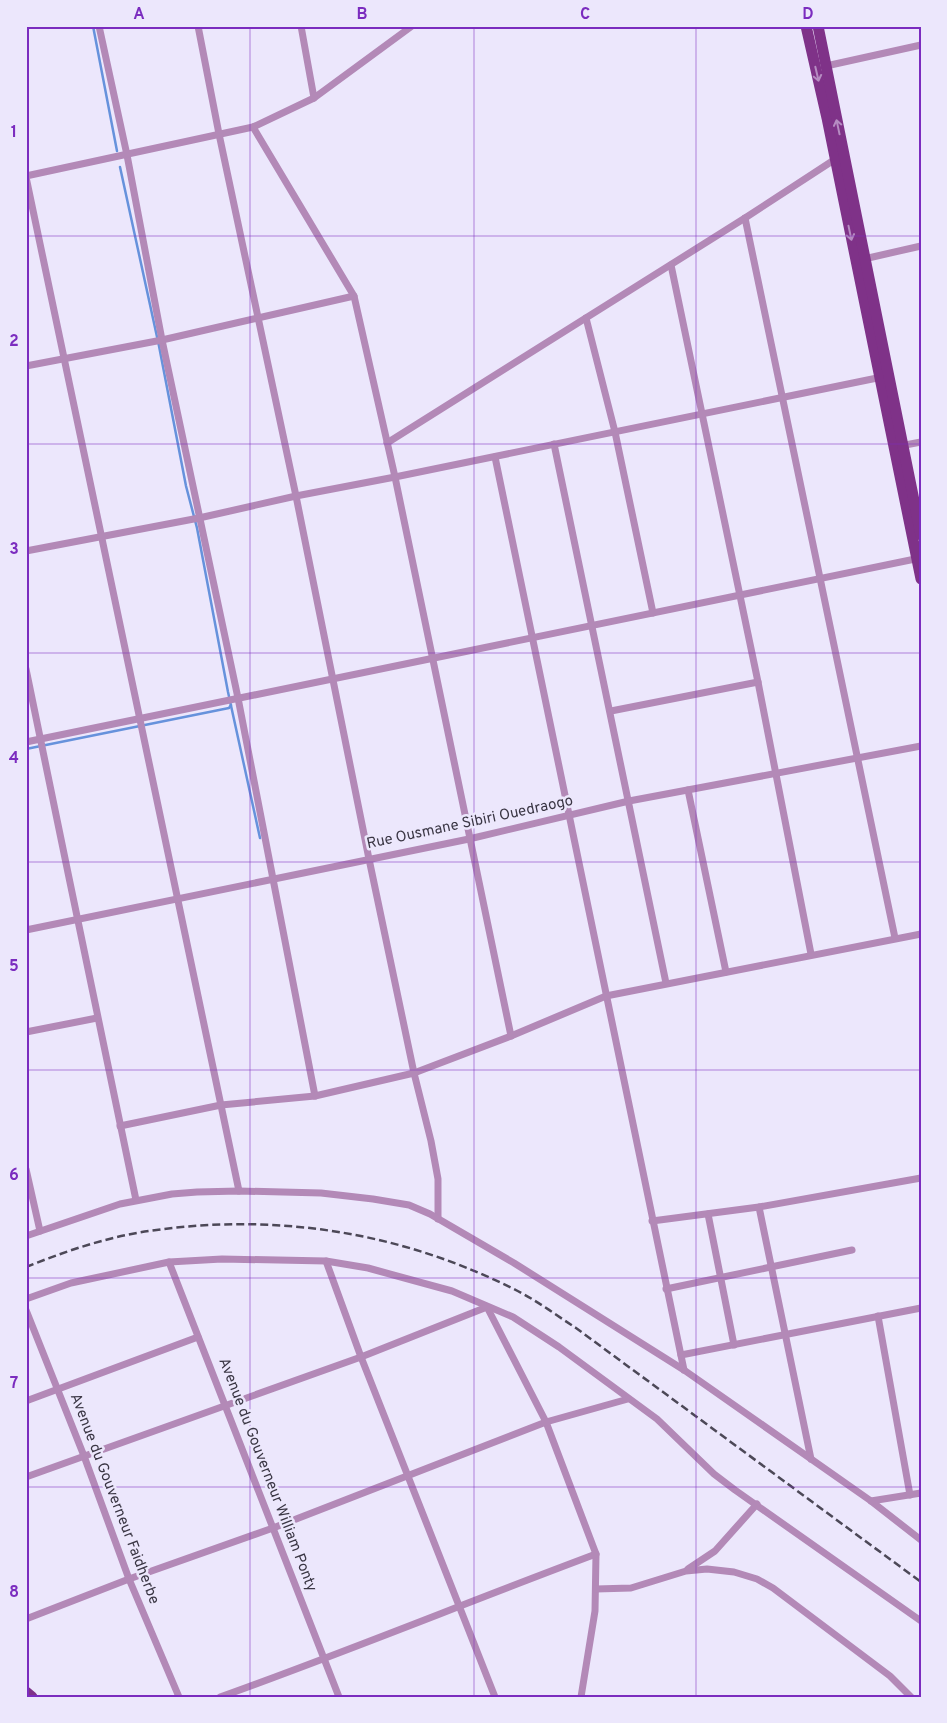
<svg xmlns="http://www.w3.org/2000/svg" width="947" height="1723" viewBox="0 0 947 1723" font-family="Overpass,sans-serif">
  <style>
    .lines { fill: none; stroke-linecap: round; stroke-linejoin: round }
    .stream { stroke: #6692dc; stroke-width: 2.5 }
    .street { stroke: #b389b7; stroke-width: 7 }
    .primary { stroke: #7f3288; stroke-width: 11 }
    .rail { stroke: #4c4857; stroke-width: 2.5; stroke-dasharray: 8 4; stroke-linecap: butt }
    .oneway { stroke: #b68cc2 }
    .grid { fill: none; stroke: #7b2cbf; stroke-width: 1; stroke-opacity: 0.55 }
    .labels { text-anchor: middle; dominant-baseline: central; stroke-width: 5; stroke-linejoin: round; paint-order: stroke }
    .street-label { font-size: 15px; fill: #3a3644; stroke: #ece7fc }
    .neatline { fill: none; stroke: #7b2cbf; stroke-width: 2 }
    .grid-label { font-size: 16px; text-anchor: middle; font-weight: bold; fill: #7b2cbf }
  </style>
  <rect width="100%" height="100%" fill="#ece7fc"/>
  <g class="lines">
    <g class="stream">
      <polyline points="93,26 117,151"/>
      <polyline points="120,167 159,346 186,486 197,528 228,692 260,838"/>
      <polyline points="26,749 229,708 231,705"/>
    </g>
    <g class="street">
      <polyline points="99,26 127,155 162,340 238,698 315,1096"/>
      <polyline points="198,26 219,134 296,496 369,859 414,1073 431,1141 438,1179 438,1219"/>
      <polyline points="826,66 921,45"/>
      <polyline points="314,98 412,26"/>
      <polyline points="253,127 354,296 395,477 511,1036"/>
      <polyline points="26,176 253,127 314,98 301,26"/>
      <polyline points="26,177 239,1191"/>
      <polyline points="745,218 895,938"/>
      <polyline points="864,259 921,246"/>
      <polyline points="671,265 758,682 811,954"/>
      <polyline points="586,318 615,432 653,613"/>
      <polyline points="26,366 162,340 354,296"/>
      <polyline points="387,443 745,218 837,158"/>
      <polyline points="554,444 666,983"/>
      <polyline points="900,446 921,442"/>
      <polyline points="495,457 684,1370"/>
      <polyline points="26,551 199,518 296,496 395,477 882,377"/>
      <path d="M26,669C63,846 98,1023 136,1200"/>
      <polyline points="611,711 758,682"/>
      <polyline points="26,742 920,558"/>
      <polyline points="688,790 726,972"/>
      <polyline points="26,930 469,839 629,801 921,746"/>
      <polyline points="26,1032 97,1018"/>
      <polyline points="120,1126 221,1105 315,1096 414,1073 511,1036 606,996 921,934"/>
      <polyline points="26,1169 40,1231"/>
      <polyline points="759,1207 811,1459"/>
      <polyline points="708,1214 734,1345"/>
      <polyline points="652,1221 759,1207 921,1178"/>
      <polyline points="26,1236 120,1204 172,1194 197,1192 239,1191 321,1193 373,1199 409,1205 430,1214 514,1263 684,1370 871,1501 921,1540"/>
      <polyline points="326,1261 361,1357 495,1697"/>
      <polyline points="169,1262 339,1697"/>
      <polyline points="666,1289 852,1250"/>
      <polyline points="26,1299 71,1283 169,1262 222,1259 326,1261 368,1268 452,1291 513,1317 559,1347 657,1419 714,1474 735,1490 921,1621"/>
      <polyline points="26,1310 84,1456 129,1579 179,1697"/>
      <polyline points="878,1316 910,1495"/>
      <polyline points="681,1355 921,1308"/>
      <polyline points="26,1401 198,1337"/>
      <polyline points="26,1477 361,1357 487,1307 546,1422 596,1554 595,1611 581,1697"/>
      <polyline points="871,1501 921,1493"/>
      <polyline points="688,1569 715,1551 757,1504"/>
      <polyline points="596,1589 631,1588 686,1571 707,1569 734,1572 757,1579 773,1588 890,1676 911,1697"/>
      <polyline points="26,1619 129,1579 273,1528 546,1422 628,1399"/>
      <path d="M220,1697C346,1652 470,1601 596,1554"/>
    </g>
    <g class="primary">
      <polyline points="806,26 827,118 921,579"/>
      <polyline points="818,26 921,535"/>
      <polyline points="26,1692 32,1697"/>
    </g>
    <path class="rail" d="M26,1267C66,1251 107,1237 149,1231C257,1215 366,1227 467,1268C489,1277 512,1287 532,1299C547,1308 562,1319 576,1328L921,1582"/>
  </g>
  <defs><path id="oneway-shaft" d="M-6 0H5M1.5-3L5.5 0L1.5 3" fill="none" stroke-width="1.6" stroke-linecap="round" stroke-linejoin="round" transform="scale(1.25)"/></defs>
  <g class="oneway">
    <use href="#oneway-shaft" transform="translate(817 74) rotate(77)"/>
    <use href="#oneway-shaft" transform="translate(838 127) rotate(-102)"/>
    <use href="#oneway-shaft" transform="translate(850 233) rotate(78)"/>
  </g>
  <path class="grid" d="M250,26V1697M474,26V1697M696,26V1697M26,236H921M26,444H921M26,653H921M26,862H921M26,1070H921M26,1278H921M26,1487H921"/>
  <g class="labels">
    <g class="street-label">
      <text transform="translate(470 823) rotate(-12)">Rue Ousmane Sibiri Ouedraogo</text>
      <text transform="translate(267 1475) rotate(69)">Avenue du Gouverneur William Ponty</text>
      <text transform="translate(114 1499) rotate(69)">Avenue du Gouverneur Faidherbe</text>
    </g>
  </g>
  <rect width="947" height="1723" fill="none" stroke="#ece7fc" stroke-width="55"/>
  <rect x="28" y="28" width="892" height="1668" class="neatline"/>
  <g class="grid-label">
    <text x="139" y="19">A</text>
    <text x="362" y="19">B</text>
    <text x="585" y="19">C</text>
    <text x="808" y="19">D</text>
    <text x="14" y="137">1</text>
    <text x="14" y="346">2</text>
    <text x="14" y="554">3</text>
    <text x="14" y="763">4</text>
    <text x="14" y="971">5</text>
    <text x="14" y="1180">6</text>
    <text x="14" y="1388">7</text>
    <text x="14" y="1597">8</text>
  </g>
</svg>
